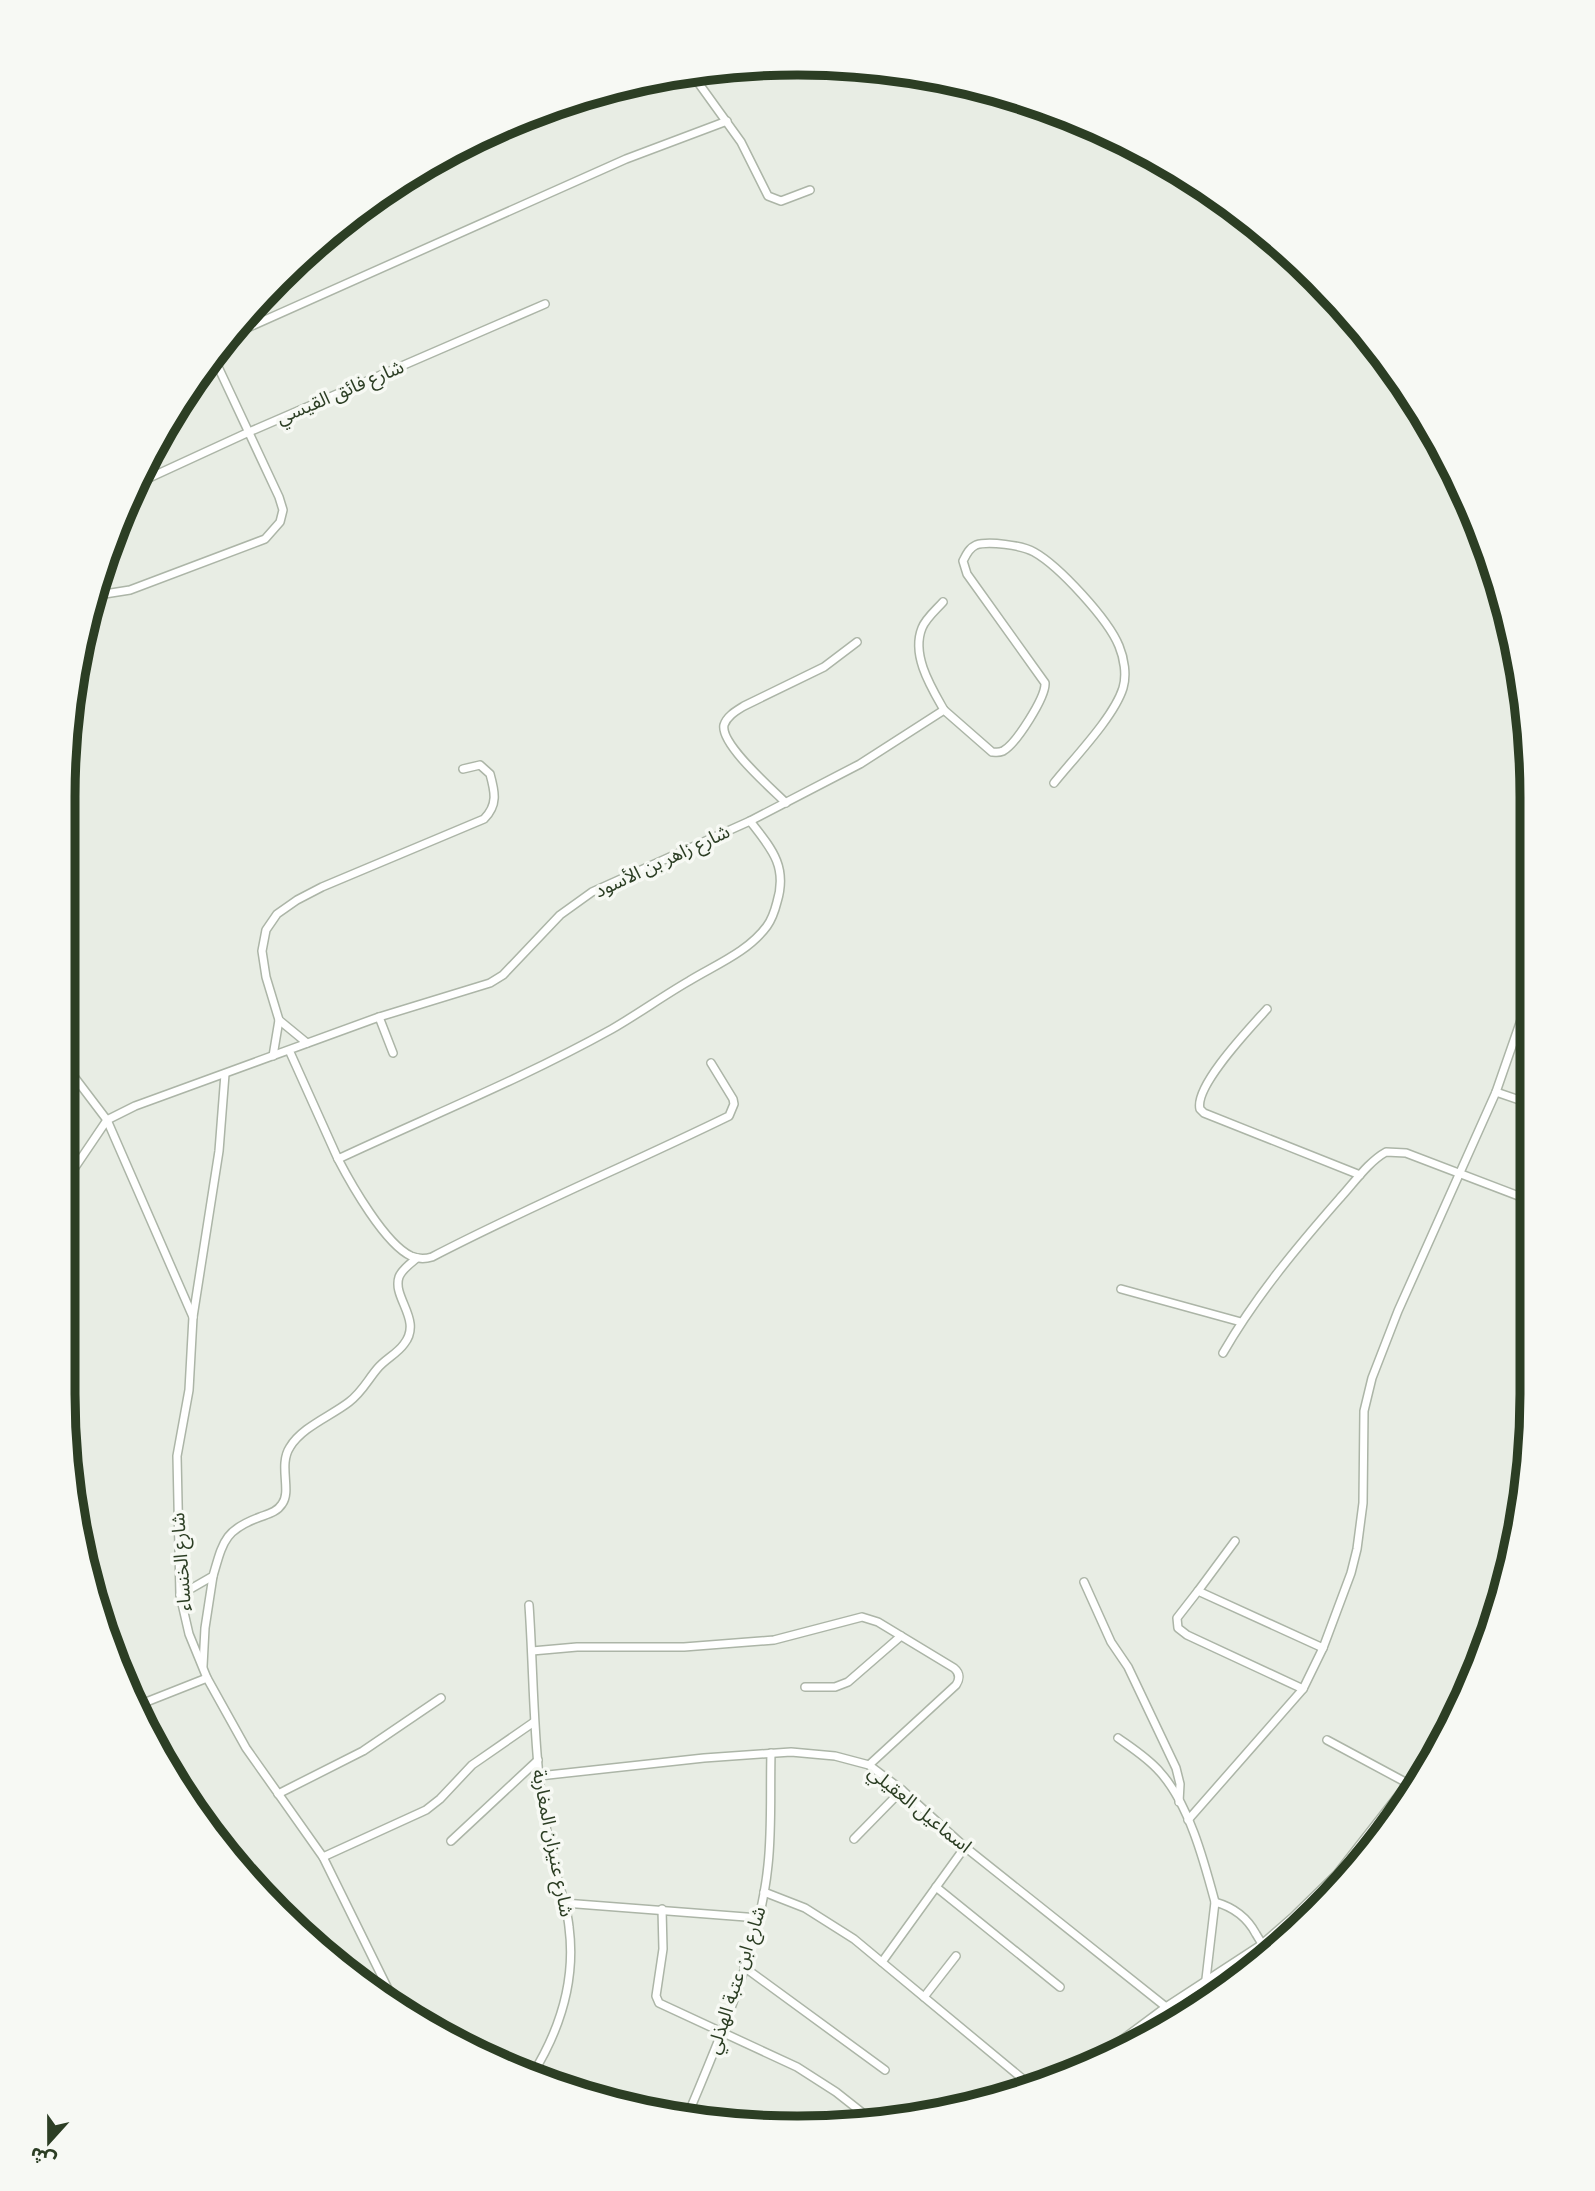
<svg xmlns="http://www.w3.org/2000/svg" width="1595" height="2191" viewBox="0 0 1595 2191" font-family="Cabin,'Noto Sans Arabic',sans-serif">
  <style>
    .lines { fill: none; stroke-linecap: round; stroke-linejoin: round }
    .street-casing { stroke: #acb5a7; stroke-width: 10 }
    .secondary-casing { stroke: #abb8a2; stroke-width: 14 }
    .street { stroke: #fff; stroke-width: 7 }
    .secondary { stroke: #fff; stroke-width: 10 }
    .labels { text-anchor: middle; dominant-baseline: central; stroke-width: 7; stroke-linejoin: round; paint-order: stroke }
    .street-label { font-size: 19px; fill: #2c3e24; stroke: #f7f9f4 }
    .rim { fill: none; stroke: #2c3e24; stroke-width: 9 }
  </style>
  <rect width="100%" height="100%" fill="#e8ede4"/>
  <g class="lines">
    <g class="street-casing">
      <g id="street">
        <polyline points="692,74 741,142 768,196 781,201 810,190"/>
        <polyline points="227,337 626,159 727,121"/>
        <polyline points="136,484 249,432 545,304"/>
        <polyline points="92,596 130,590 265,539 280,522 283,510 279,497 213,356"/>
        <path d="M943,602C936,610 926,618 922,628C911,655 931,687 944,710"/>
        <path d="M786,803C772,789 720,744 724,725C727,716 736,711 744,706L824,667L857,642"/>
        <path d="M750,821L860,764L944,710L992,752C997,752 998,753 1003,751C1016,744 1046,697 1045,683L967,574L963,561C966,555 969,548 976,545C988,541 1022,545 1034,552C1059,566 1108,619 1119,646C1124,658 1127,675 1123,688C1114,717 1074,758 1054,783"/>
        <path d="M1267,1009C1251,1027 1194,1086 1200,1109L1204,1113L1360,1175"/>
        <polyline points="379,1017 393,1053"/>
        <path d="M307,1043L279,1020L266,977L262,951L266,930L277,914L297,900L322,887L484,819C498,805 495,792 490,774L480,765L463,769"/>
        <polyline points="273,1056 279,1020"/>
        <polyline points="63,1062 107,1120 193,1317"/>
        <polyline points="225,1074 219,1151 193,1317 189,1390 177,1456 180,1595 189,1634 207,1678 246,1748 323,1857 393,1999"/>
        <polyline points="1496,1092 1528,1103"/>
        <path d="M338,1159C351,1184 385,1244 411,1256C418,1259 425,1259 432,1257C530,1206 631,1164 729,1116L734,1104L733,1099L711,1063"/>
        <path d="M63,1185L107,1120L135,1106L379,1017L490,983L503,975L560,915L592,892L750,821C771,848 788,866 777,902C775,910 772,919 767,926C748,952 715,965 689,981C663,996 638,1014 612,1029C524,1078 430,1116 338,1159L289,1050"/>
        <polyline points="1121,1289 1241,1322"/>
        <path d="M1223,1353C1256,1296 1297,1247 1340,1198C1354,1183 1368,1162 1386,1152L1406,1153L1529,1200"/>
        <polyline points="85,1562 89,1569 91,1593"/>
        <polyline points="1084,1582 1111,1642 1128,1667 1176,1768 1180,1784 1179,1802"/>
        <polyline points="1198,1591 1235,1541"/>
        <path d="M180,1595L213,1576C223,1542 224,1530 260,1517C268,1514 277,1512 282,1504C292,1491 278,1465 290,1447C302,1427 331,1416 349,1402C362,1392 367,1381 377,1369C385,1359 397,1354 404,1344C423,1320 392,1298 399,1277C402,1269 411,1263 417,1258"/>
        <path d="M529,1605C533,1662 533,1719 539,1776C542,1805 547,1836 554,1865C559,1886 567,1906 569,1927C576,1980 560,2030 532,2075"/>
        <path d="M532,1651L577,1647H684L774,1640L862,1617L878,1622L954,1668C960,1673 960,1679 956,1685L869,1765"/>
        <polyline points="203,1666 205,1628 213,1576"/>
        <polyline points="805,1687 835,1687 848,1682 901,1636"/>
        <polyline points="1303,1689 1187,1635 1178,1628 1177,1618 1198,1591 1323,1648"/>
        <polyline points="136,1706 207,1678"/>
        <path d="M1118,1738C1132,1748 1148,1758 1160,1772C1189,1804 1204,1861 1215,1902"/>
        <polyline points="1327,1740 1407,1783"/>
        <polyline points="539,1776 704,1758 791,1752 835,1756 869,1765 902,1790 965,1847 1166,2007"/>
        <polyline points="278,1794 363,1751 441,1698"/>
        <polyline points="1188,1820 1303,1689 1323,1648 1351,1573 1357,1549 1363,1503 1364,1411 1372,1378 1398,1311 1496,1092 1528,1000"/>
        <polyline points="854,1839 902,1790"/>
        <polyline points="451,1841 538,1760"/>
        <polyline points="323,1857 426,1810 440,1799 472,1765 534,1722"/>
        <polyline points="936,1887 1060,1987"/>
        <polyline points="764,1892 805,1908 854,1939 1030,2085"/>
        <polyline points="564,1903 759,1918"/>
        <polyline points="662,1909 663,1949 656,1996 659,2003 797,2067 836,2092 874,2122"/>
        <polyline points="882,1962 965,1847"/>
        <polyline points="744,1967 885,2070"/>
        <polyline points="924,1997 956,1956"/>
        <path d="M1200,2002L1206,1979L1215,1902C1233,1907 1247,1917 1256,1934C1261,1942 1262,1946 1270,1952"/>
        <polyline points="1080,2071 1166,2007 1261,1945 1292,1918 1337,1874 1441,1741"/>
        <polyline points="690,2109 709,2122"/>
        <path d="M686,2119C718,2043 760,1947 768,1865C772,1829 770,1790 771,1753"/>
      </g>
    </g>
    <g class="secondary-casing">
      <polyline id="secondary" points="1209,193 1238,221 1300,265"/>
    </g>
    <use href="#street" class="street"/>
    <use href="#secondary" class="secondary"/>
  </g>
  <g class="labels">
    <g class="street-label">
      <text transform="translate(340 392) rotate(-23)">شارع فائق القيسي</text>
      <text transform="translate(662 861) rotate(-25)">شارع زاهر بن الأسود</text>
      <text transform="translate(181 1562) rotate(-94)">شارع الخنساء</text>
      <text transform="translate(920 1809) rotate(39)">اسماعيل العقيلي</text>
      <text transform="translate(553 1843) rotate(79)">شارع عنيزان المغاربة</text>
      <text transform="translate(736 1980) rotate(-72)">شارع ابن عتبة الهذلي</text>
    </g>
  </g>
  <path d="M0 0H1595V2191H0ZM797 75H798A722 722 0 0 1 1520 797V1394A722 722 0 0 1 798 2116H797A722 722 0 0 1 75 1394V797A722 722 0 0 1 797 75Z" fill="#f7f9f4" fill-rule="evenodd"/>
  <path class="rim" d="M797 75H798A722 722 0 0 1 1520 797V1394A722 722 0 0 1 798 2116H797A722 722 0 0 1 75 1394V797A722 722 0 0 1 797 75Z"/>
  <g transform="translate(49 2142) rotate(201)" stroke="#f7f9f4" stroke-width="5" paint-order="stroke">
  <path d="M0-5L12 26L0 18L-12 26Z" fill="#2c3e24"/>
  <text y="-10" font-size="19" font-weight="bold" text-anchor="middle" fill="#2c3e24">ش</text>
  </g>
</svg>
